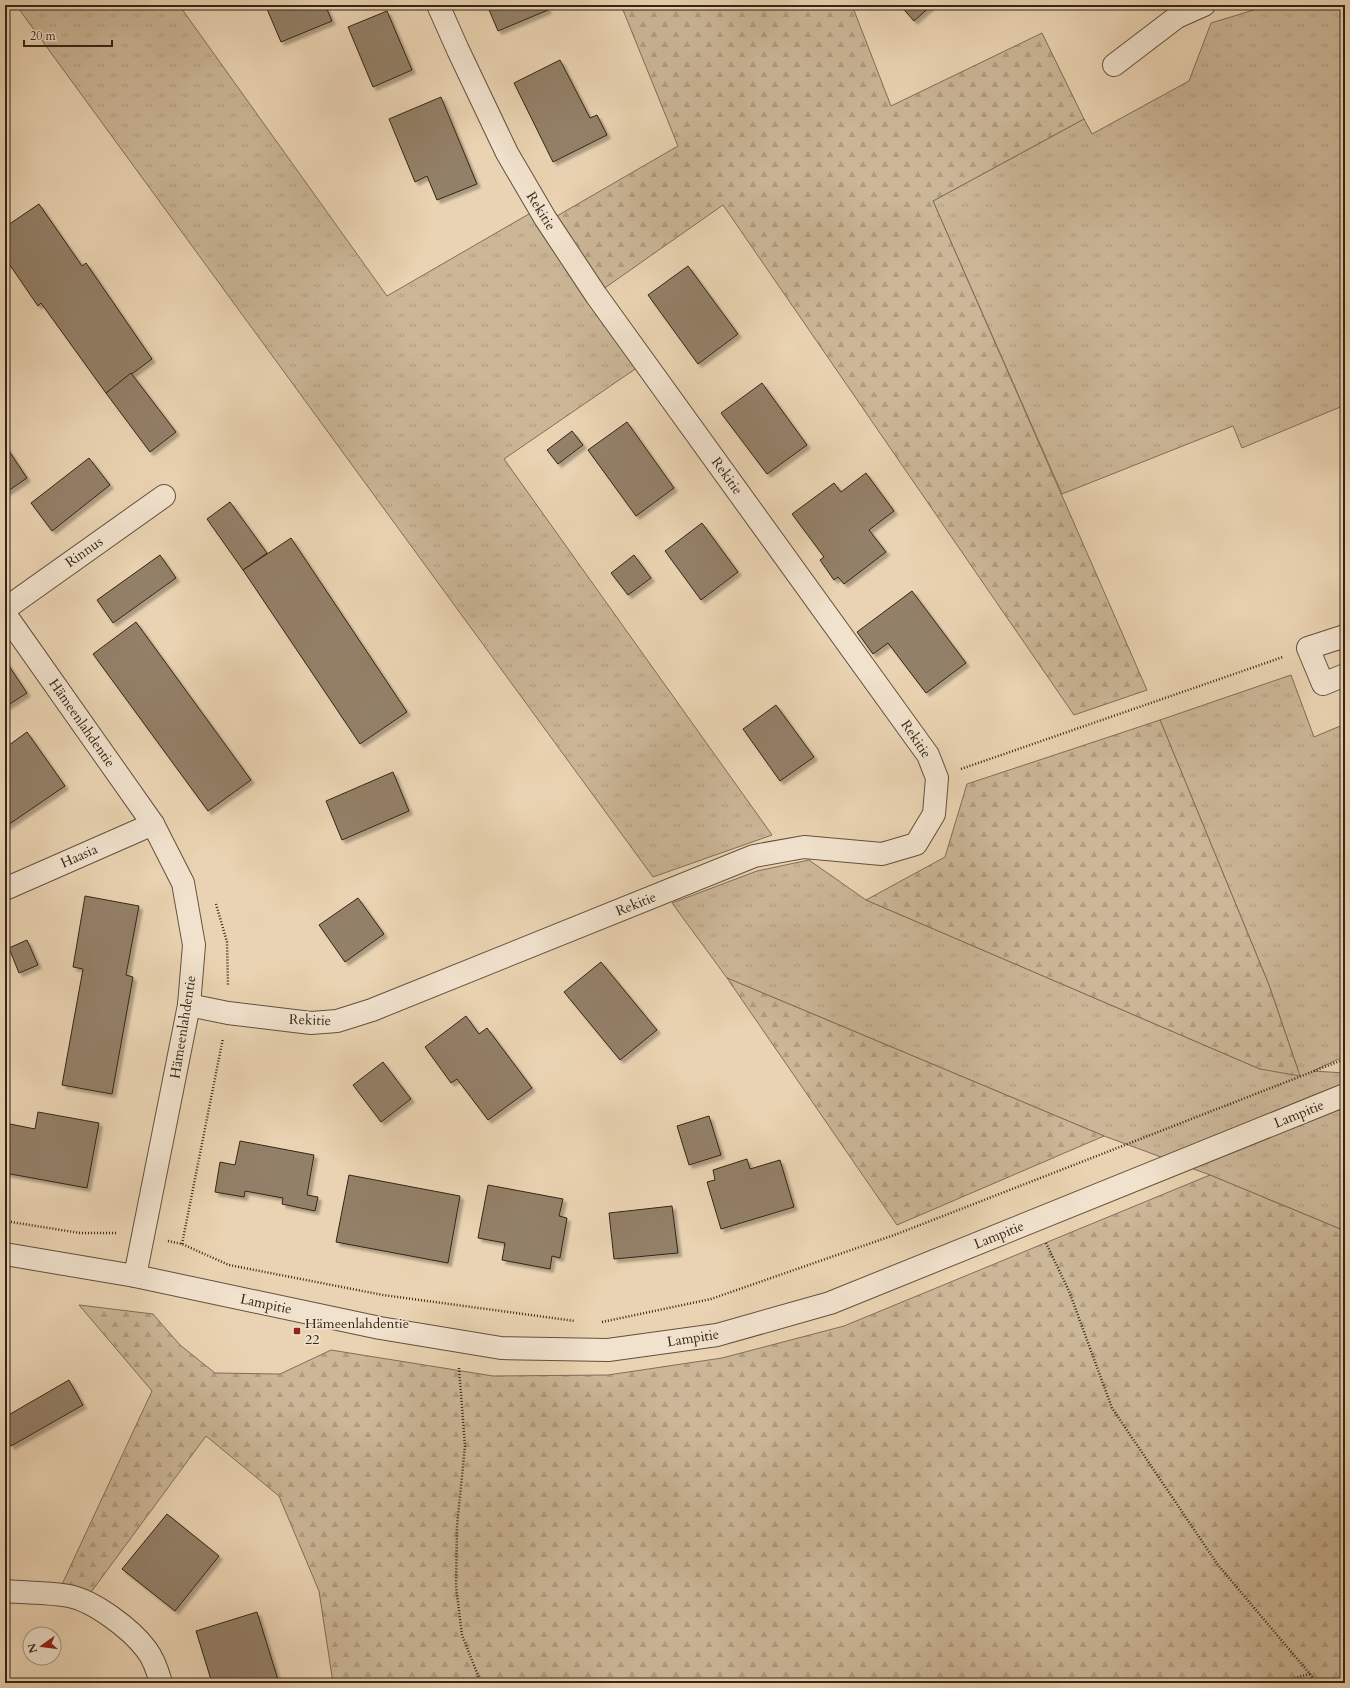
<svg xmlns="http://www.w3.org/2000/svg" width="1350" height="1688" viewBox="0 0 1350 1688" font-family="Cardo,serif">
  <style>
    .grass { fill: url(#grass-tufts); stroke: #806e56 }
    .forest { fill: url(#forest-firs); stroke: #806e56 }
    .building { fill: #938067; stroke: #342616; filter: url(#shadow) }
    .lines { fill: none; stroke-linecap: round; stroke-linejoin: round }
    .minor-casing { stroke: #62513d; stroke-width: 24 }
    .path { stroke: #342616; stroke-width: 2.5; stroke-dasharray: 1 2; stroke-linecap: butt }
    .minor { stroke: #f1e2cd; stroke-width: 22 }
    .poi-dot { fill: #8f2418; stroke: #f1e2cd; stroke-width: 1.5 }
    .labels { text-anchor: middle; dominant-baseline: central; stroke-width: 3.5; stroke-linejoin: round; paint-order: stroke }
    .street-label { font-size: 14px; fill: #342616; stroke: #f1e2cd }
    .poi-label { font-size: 14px; fill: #342616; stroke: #f1e2cd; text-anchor: start }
  </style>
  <defs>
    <pattern id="grass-tufts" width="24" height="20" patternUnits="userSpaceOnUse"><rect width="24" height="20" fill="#cbb697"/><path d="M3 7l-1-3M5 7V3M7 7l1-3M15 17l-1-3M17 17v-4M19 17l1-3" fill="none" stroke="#af9c81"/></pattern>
    <pattern id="forest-firs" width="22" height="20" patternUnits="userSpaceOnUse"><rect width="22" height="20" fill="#cbb697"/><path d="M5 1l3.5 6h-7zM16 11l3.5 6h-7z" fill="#af9c81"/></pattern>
    <filter id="shadow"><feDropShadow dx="3.5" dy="3.5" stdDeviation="1" flood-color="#0004"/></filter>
  </defs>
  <rect width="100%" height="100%" fill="#ead3b2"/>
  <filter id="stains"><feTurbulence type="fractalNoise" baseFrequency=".005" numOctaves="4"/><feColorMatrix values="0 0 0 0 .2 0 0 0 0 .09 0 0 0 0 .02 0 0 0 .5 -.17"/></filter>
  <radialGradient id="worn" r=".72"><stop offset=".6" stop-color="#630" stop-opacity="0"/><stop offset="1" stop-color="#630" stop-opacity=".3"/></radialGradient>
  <g class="grass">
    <polygon points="16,5 179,5 387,296 534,211 641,365 504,459 772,835 653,877"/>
    <polygon points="1270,5 1341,5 1345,24 1345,405 1242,448 1233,426 1062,494 933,201 1084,119 1092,134 1189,81 1211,23"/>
    <polygon points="1291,675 1314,737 1345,724 1345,1056 1313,1071 1345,1073 1345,1231 1210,1175 1104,1136 727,978 672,903 757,871 809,860 866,900 1260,1069 1298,1070 1269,985 1160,720"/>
  </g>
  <g class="forest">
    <polygon points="621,5 852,5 891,106 1042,33 1084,119 933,201 1147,690 1074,715 723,205 599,292 550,220 678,146"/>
    <polygon points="1160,720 1269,985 1300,1076 1260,1069 866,900 945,857 967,784"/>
    <polygon points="727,978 1104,1136 897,1225"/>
    <polygon points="1210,1175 1345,1231 1345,1683 333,1683 319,1591 279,1496 206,1436 86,1599 58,1593 152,1391 79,1305 153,1314 180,1345 215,1373 280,1374 331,1350 493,1376 608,1375 722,1358 844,1326"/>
  </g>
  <g class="building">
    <polygon points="276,5 325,5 332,21 281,42 267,9"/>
    <polygon points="487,5 545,5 548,10 498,31"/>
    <polygon points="900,5 932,5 914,21"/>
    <polygon points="387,11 412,70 373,87 348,27"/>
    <polygon points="560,60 590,118 597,115 607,135 553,162 514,83"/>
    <polygon points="441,97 477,184 437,200 427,176 415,182 389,119"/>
    <polygon points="39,204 82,266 86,263 152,359 106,393 41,303 38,306 5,258 5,227"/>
    <polygon points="688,266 738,334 698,364 648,295"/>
    <polygon points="131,373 176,432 150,452 106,393"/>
    <polygon points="762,383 807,445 767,474 721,413"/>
    <polygon points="627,422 674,488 636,516 588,450"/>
    <polygon points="572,431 583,445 558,464 547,450"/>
    <polygon points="5,445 27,478 5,493"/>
    <polygon points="89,458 110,485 52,531 31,503"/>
    <polygon points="866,473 894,511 869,530 886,552 844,584 838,577 834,580 820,560 824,557 792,514 834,483 841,492"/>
    <polygon points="230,502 267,553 243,570 207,519"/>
    <polygon points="702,523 738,572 701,600 665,551"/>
    <polygon points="291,538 407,712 360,744 243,570"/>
    <polygon points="160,555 176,578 113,623 97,600"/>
    <polygon points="634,555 651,578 628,595 611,573"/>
    <polygon points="912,591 966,663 926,693 888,643 873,654 857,632"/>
    <polygon points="136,622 251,780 208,811 93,654"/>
    <polygon points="5,660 27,693 5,707"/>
    <polygon points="776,705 814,757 780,781 743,729"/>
    <polygon points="27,732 65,786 5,827 5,779 9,776 5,770 5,748"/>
    <polygon points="393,772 409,811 342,840 326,801"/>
    <polygon points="85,896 139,906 126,975 133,977 112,1094 62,1085 83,969 73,967"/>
    <polygon points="358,898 384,934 345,962 319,925"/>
    <polygon points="27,940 38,965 19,973 9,948"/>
    <polygon points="601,962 657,1030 620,1060 564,992"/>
    <polygon points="466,1016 479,1034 487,1028 532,1088 488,1120 457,1079 451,1083 425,1047"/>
    <polygon points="383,1062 411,1099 381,1122 353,1085"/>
    <polygon points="38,1112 99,1123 87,1188 5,1173 5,1123 35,1129"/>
    <polygon points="709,1116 721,1155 689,1165 677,1126"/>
    <polygon points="240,1141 314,1155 307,1195 318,1197 315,1211 282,1204 283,1198 245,1191 244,1197 215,1192 220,1162 235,1165"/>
    <polygon points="747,1159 750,1169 780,1160 794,1207 721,1229 707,1182 715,1180 713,1170"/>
    <polygon points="349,1175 460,1196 448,1263 336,1242"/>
    <polygon points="488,1185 563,1199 559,1216 567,1218 560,1258 552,1256 550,1269 502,1260 505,1243 478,1238"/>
    <polygon points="672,1206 678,1253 614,1259 609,1213"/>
    <polygon points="69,1380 83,1405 11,1446 5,1435 5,1417"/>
    <polygon points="167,1514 219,1556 175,1611 122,1569"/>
    <polygon points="257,1612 279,1683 212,1683 196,1631"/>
  </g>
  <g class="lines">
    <g class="minor-casing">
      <g id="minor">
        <polyline points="1114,65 1177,17 1204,5"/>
        <polyline points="5,609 164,496"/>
        <polyline points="5,614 153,824 183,883 194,945 189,1005 135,1276"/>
        <polyline points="1345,636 1308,648 1323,684 1345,675"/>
        <polyline points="5,889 153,824"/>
        <polyline points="189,1005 228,1013 311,1023 337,1021 372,1010 754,856 804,847 882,854 916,844 934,814 937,778 928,755 596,295 545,218 507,153 458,50 438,5"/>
        <polyline points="5,1254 135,1276 380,1328 501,1348 608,1350 717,1335 830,1303 1345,1095"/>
        <path d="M5,1591C26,1593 49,1592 69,1596C94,1601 131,1629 146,1649C154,1659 158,1672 161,1683"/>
      </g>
    </g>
    <g class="path">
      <polyline points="961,769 1283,657"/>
      <polyline points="216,904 227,942 228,986"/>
      <polyline points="5,1221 80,1233 117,1233"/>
      <polyline points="168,1241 182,1244 229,1265 383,1295 575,1321"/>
      <polyline points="1046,1243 1069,1291 1112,1408 1218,1565 1310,1674 1276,1683"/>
      <polyline points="182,1244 223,1038"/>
      <polyline points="602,1322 711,1299 897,1234 1345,1059"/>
      <polyline points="459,1368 465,1446 457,1526 456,1586 462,1635 481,1683"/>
      <polyline points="1310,1674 1316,1683"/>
    </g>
    <use href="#minor" class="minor"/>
  </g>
  <rect class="poi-dot" x="293" y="1327" width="8" height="8" rx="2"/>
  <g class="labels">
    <g class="street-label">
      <text transform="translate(541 211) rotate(58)">Rekitie</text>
      <text transform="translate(727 476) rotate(54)">Rekitie</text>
      <text transform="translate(84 552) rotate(-35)">Rinnus</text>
      <text transform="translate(82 723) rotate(55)">Hämeenlahdentie</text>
      <text transform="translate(916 739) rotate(56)">Rekitie</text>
      <text transform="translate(79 856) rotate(-24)">Haasia</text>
      <text transform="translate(636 904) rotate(-22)">Rekitie</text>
      <text transform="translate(310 1020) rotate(2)">Rekitie</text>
      <text transform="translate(183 1027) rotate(-81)">Hämeenlahdentie</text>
      <text transform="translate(1299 1114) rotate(-22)">Lampitie</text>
      <text transform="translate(999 1235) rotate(-22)">Lampitie</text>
      <text transform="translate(266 1304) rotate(12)">Lampitie</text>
      <text transform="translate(693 1338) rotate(-9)">Lampitie</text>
    </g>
    <g class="poi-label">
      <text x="305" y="1323">Hämeenlahdentie<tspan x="305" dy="16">22</tspan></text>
    </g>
  </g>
  <rect width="1350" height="1688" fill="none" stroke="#ead3b2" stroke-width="20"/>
  <rect x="6" y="6" width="1338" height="1676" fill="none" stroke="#342616" stroke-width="2"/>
  <rect x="10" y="10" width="1330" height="1668" fill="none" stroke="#342616"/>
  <g transform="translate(42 1646) rotate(256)"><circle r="19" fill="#f1e2cd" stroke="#a59784"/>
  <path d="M0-3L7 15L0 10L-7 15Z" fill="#8f2418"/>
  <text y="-6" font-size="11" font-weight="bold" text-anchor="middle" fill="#342616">N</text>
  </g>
  <path d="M24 40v6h88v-6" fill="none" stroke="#342616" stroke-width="2"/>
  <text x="30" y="40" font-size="12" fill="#342616" stroke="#f1e2cd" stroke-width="3" paint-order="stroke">20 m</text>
  <rect width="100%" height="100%" filter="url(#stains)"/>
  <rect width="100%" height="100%" fill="url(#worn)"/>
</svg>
